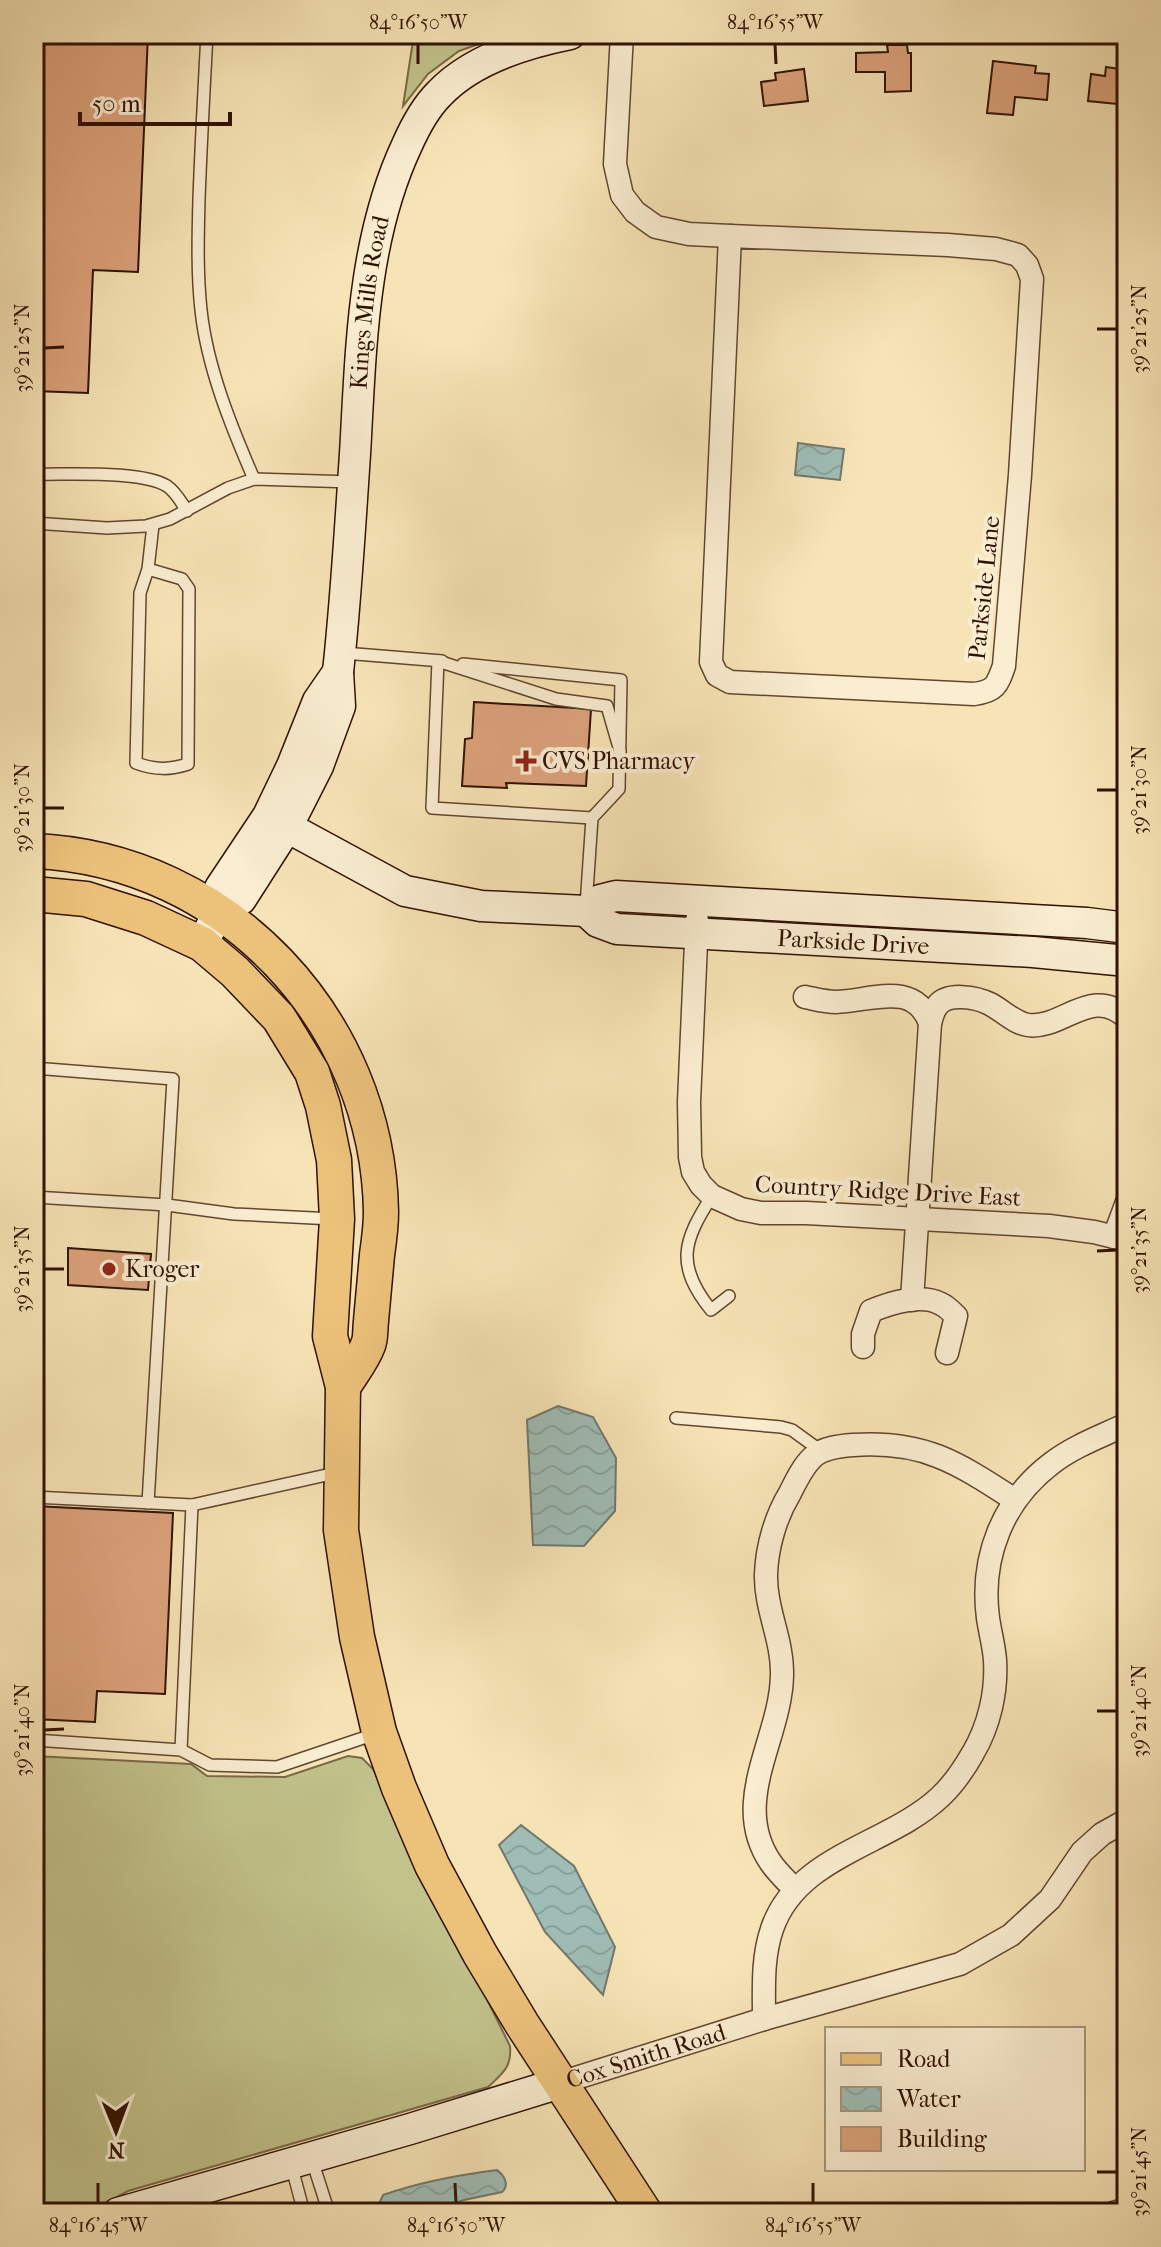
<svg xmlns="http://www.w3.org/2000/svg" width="1161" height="2247" viewBox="0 0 1161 2247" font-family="'IM FELL French Canon',serif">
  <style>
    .grass { fill: #c2c28b; stroke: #786a46; stroke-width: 2 }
    .water { fill: url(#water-waves); stroke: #72786d; stroke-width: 2 }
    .building { fill: #dca27b; stroke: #2f1100; stroke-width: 2 }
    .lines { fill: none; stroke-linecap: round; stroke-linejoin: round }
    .lane-casing { stroke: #61462e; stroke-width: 14 }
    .street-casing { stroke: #61462e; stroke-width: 25 }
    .secondary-casing { stroke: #2f1100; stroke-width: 33 }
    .primary-casing { stroke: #2f1100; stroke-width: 37 }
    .lane { stroke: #faedd0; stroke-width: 11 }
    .street { stroke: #faedd0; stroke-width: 22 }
    .secondary { stroke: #faedd0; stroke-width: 30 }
    .primary { stroke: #ecc27b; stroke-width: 34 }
    .ticks { fill: none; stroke: #2f1100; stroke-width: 3 }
    .poi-dot { fill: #8f2418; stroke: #faedd0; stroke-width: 3 }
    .labels { text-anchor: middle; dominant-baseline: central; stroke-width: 8; stroke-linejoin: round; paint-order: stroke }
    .street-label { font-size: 24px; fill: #2f1100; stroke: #faedd0 }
    .poi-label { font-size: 24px; fill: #2f1100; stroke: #faedd0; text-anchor: start }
    .neatline { fill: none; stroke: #2f1100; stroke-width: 3 }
    .ticks-label { font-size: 20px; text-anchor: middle; fill: #2f1100 }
  </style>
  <defs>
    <pattern id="water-waves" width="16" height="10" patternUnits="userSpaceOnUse" patternTransform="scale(2)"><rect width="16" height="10" fill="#9fbdb6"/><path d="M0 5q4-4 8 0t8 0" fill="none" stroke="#89a19b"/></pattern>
  </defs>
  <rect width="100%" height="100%" fill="#f7e4b6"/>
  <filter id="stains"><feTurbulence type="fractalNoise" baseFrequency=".0025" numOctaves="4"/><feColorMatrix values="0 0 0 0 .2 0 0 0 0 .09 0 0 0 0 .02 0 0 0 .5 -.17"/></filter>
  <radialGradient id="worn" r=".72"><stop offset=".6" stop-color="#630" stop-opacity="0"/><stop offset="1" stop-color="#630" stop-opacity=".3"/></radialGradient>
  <g class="grass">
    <polygon points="414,34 507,34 459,51 428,74 403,106"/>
    <path d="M34,1756L191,1764L207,1776L285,1777L348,1756L362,1758L373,1769L510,2046C512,2067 503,2073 488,2087L128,2191L88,2213H34Z"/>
  </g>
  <g class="water">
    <polygon points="798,443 844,449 840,480 795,475"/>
    <polygon points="558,1406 593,1417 616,1458 615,1511 584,1546 533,1545 527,1420"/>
    <polygon points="521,1825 574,1866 615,1947 603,1995 545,1932 499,1845"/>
    <path d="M497,2170C504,2175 510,2185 502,2192L464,2200L424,2213H381L378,2206L383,2195C420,2182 458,2175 497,2170Z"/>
  </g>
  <g class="building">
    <polygon points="34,34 148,34 138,272 93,270 88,393 34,391"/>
    <polygon points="887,45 907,45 908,53 911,53 911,91 885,92 885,72 856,72 856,53 888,52"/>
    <polygon points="993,61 1036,66 1035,73 1049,74 1047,100 1015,97 1013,115 987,113"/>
    <polygon points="1106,67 1127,70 1127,105 1088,101 1091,74 1105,76"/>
    <polygon points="804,69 808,101 764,106 761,82 776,80 775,73"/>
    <polygon points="474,702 591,709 586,786 506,783 507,788 462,786 465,739 472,738"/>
    <polygon points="68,1248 151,1254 148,1290 68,1285"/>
    <polygon points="34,1506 173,1513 165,1694 97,1691 95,1722 34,1719"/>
  </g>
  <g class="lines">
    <g class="lane-casing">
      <g id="lane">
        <path d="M207,34C204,89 201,144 199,199C198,236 197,273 201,310C207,367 231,426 254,479"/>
        <path d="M34,474C67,475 141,470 167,486C176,492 181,502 187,511"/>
        <polyline points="34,523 107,528 146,526 170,519 228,488 254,479 353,482"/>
        <path d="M148,569L182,579L189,589L188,764C170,770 155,770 136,763L140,593L148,569L153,525"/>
        <polyline points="344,653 442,661"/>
        <polyline points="463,664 621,680 619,789 592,818 586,906"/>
        <polyline points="592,818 432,808 438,661 556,699 607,706 620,751"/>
        <polyline points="34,1068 173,1079 148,1503"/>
        <path d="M712,1196C683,1241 675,1265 711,1310L729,1296"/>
        <polyline points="34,1197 167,1205 234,1214 333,1219"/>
        <polyline points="676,1418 781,1427 792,1430 821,1451"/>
        <polyline points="34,1497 192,1505 340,1472"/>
        <polyline points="34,1740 181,1750 210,1765 277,1767 375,1734"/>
        <polyline points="181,1750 192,1505"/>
        <polyline points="312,2160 329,2213"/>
        <polyline points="291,2164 304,2213"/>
      </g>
    </g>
    <g class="street-casing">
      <g id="street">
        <polyline points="622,34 615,164 622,195 635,212 656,227 689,234 730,236"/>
        <path d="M730,236L948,245L996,249L1018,255L1027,265L1032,279L1020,475L1004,666C997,686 995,691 974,694L730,682L717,675L711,662Z"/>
        <polyline points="697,920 689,1102 690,1157 693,1172 701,1185 712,1196 741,1209 761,1213 806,1213 1049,1226 1094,1232 1127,1240"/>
        <path d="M805,997C815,999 825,1002 836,1002C871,1001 914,980 930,1023L912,1300"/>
        <path d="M930,1023C932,1017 933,1011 937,1006C947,992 976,997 990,1004C1002,1010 1014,1023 1028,1025C1062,1030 1092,984 1127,1018"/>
        <polyline points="1114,1237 1127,1202"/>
        <path d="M863,1347V1334L871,1311C890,1303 922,1293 941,1304C946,1306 952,1312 956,1316L947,1353"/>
        <path d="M795,1890C787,1881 778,1873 771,1863C729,1802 781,1739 782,1675C783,1640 765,1609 766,1574C767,1546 776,1516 790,1493C796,1481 803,1466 813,1457C822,1448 840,1446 853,1445C924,1440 958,1463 1015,1500"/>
        <path d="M764,2019C764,1989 762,1958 772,1929C797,1855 889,1845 940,1797C954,1784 964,1769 973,1753C989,1726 997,1692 995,1660C994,1646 990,1632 988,1618C980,1557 1003,1500 1052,1463C1074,1446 1102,1436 1127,1424"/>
        <path id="s1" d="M560,2083L764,2019L960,1964L1011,1935L1050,1899L1082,1852L1102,1834L1127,1820"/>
        <polyline points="1113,2213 1127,2209"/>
      </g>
    </g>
    <g class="secondary-casing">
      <g id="secondary">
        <path id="s2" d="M287,827L405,891L481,906L586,911L598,922L617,929L1033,952L1127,961"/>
        <path id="s3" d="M224,902L241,899L287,827L318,766L340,706L338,672C346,600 350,527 355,454C361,351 362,241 407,145C415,127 425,108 439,94C471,60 525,43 570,34"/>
        <polyline points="586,911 600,900 616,896 1087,923 1127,928"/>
        <polyline points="202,944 224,902 220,888 268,816 292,766 318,701 338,672"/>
        <polyline points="118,2213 410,2129 560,2083"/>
      </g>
    </g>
    <g class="primary-casing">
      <g id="primary">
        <path d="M34,851C227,859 378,1021 381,1212C381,1226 379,1241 377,1255C375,1277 373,1299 371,1321C370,1329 371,1338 368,1345C363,1359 351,1374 343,1387"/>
        <polyline points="34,894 86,899 146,918 202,944 235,972 279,1018 312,1072 323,1106 334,1160 337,1219 330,1336 343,1387 341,1530 357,1637 379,1732 399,1788 432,1865 480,1954 522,2024 645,2213"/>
      </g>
    </g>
    <use href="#lane" class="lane"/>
    <use href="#street" class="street"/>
    <use href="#secondary" class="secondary"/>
    <use href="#primary" class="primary"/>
  </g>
  <path class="ticks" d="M418,44V64M775,44L776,64M1097,329H1117M44,348L64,347M1097,790H1117M44,808H64M1097,1251L1117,1250M44,1269H64M1097,1711H1117M44,1730L64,1729M1097,2172H1117M98,2183V2203M455,2183L456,2203M813,2183V2203"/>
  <g class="poi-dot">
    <path d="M522 749h8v8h8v8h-8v8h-8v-8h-8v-8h8z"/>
    <circle cx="109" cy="1269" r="8"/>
  </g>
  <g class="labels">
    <g class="street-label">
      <text stroke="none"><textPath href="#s3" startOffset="640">Kings Mills Road</textPath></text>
      <text transform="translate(984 588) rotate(-84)">Parkside Lane</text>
      <text stroke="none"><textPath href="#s2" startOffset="590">Parkside Drive</textPath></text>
      <text transform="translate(888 1191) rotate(3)">Country Ridge Drive East</text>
      <text stroke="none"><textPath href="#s1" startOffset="90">Cox Smith Road</textPath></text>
    </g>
    <g class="poi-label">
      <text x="542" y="761">CVS Pharmacy</text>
      <text x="125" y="1269">Kroger</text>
    </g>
  </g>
  <rect width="1161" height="2247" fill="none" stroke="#f7e4b6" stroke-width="88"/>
  <rect x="825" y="2027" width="260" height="144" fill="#faedd0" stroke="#a9957d" stroke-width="2"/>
  <rect x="841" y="2053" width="40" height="12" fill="#ecc27b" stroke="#a9957d" stroke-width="2"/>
  <text x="897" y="2067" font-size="24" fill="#2f1100">Road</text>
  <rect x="841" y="2087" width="40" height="24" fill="url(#water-waves)" stroke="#a9957d" stroke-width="2"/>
  <text x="897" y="2107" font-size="24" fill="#2f1100">Water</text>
  <rect x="841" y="2127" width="40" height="24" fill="#dca27b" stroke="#a9957d" stroke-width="2"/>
  <text x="897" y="2147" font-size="24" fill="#2f1100">Building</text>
  <g transform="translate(116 2131) rotate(179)" stroke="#faedd0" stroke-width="6" paint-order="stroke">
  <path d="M0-6L14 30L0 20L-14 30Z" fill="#2f1100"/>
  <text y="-12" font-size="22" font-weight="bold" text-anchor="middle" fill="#2f1100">N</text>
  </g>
  <path d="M80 112v12h150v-12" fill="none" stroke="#2f1100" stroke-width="4"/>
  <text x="92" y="112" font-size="24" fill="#2f1100" stroke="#faedd0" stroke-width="6" paint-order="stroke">50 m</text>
  <rect x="44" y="44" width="1073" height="2159" class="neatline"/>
  <g class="ticks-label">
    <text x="418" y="29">84°16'50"W</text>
    <text x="775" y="29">84°16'55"W</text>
    <text transform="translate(1139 329) rotate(-90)" y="7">39°21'25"N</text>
    <text transform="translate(22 348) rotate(-90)" y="7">39°21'25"N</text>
    <text transform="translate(1139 790) rotate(-90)" y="7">39°21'30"N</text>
    <text transform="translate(22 808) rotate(-90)" y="7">39°21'30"N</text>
    <text transform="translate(1139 1250) rotate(-90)" y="7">39°21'35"N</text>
    <text transform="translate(22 1269) rotate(-90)" y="7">39°21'35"N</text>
    <text transform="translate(1139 1711) rotate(-90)" y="7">39°21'40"N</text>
    <text transform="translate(22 1730) rotate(-90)" y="7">39°21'40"N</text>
    <text transform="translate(1139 2172) rotate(-90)" y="7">39°21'45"N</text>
    <text x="98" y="2232">84°16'45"W</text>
    <text x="456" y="2232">84°16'50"W</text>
    <text x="813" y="2232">84°16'55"W</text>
  </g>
  <rect width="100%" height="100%" filter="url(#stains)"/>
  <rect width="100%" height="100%" fill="url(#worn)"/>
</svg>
